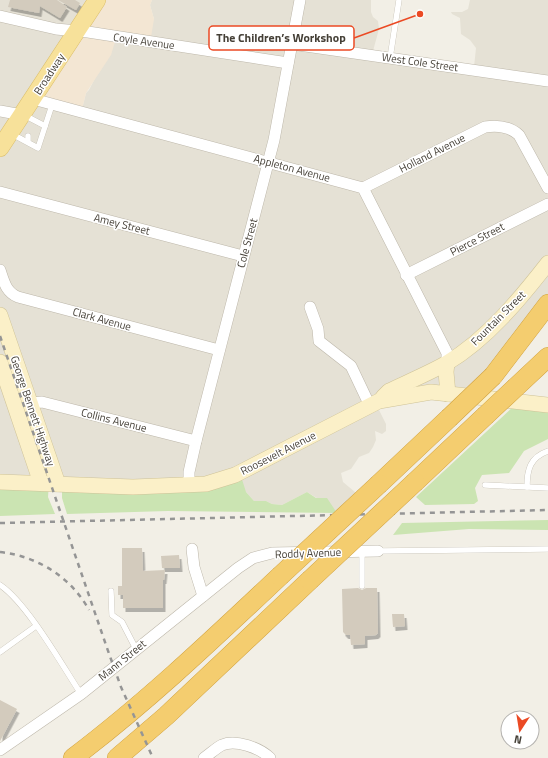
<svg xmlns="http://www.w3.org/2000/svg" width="548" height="758" viewBox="0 0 548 758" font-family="'Titillium Web',sans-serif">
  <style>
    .residential { fill: #e5e1d5 }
    .commercial { fill: #f3e6d3 }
    .green { fill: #cbe4b2 }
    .building { fill: #d3cbbd; filter: url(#shadow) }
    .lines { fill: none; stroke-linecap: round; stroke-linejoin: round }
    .lane-casing { stroke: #bdb7aa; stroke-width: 6 }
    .street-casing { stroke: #bdb7aa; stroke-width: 12 }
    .secondary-casing { stroke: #cfc398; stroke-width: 16 }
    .primary-casing { stroke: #dbbe6b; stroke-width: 18 }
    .highway-casing { stroke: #d2a340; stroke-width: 20 }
    .lane { stroke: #fff; stroke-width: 5.5 }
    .street { stroke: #fff; stroke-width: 11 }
    .secondary { stroke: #fbf0c8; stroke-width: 15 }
    .primary { stroke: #f7e19a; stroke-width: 17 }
    .highway { stroke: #f4cd6f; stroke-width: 19 }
    .rail { stroke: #959595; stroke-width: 2.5; stroke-dasharray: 5 5; stroke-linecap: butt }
    .highway-bridge-casing { stroke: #d2a340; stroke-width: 20; stroke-linecap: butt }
    .highway-bridge { stroke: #f4cd6f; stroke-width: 19 }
    .labels { text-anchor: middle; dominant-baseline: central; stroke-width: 3; stroke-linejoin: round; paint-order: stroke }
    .street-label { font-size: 11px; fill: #443f36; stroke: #fff }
    .leader { fill: none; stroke: #eb4a24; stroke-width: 1.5 }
    .callout-dot { fill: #eb4a24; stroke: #fff; stroke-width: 1.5 }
    .callout { fill: #fff; stroke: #eb4a24; stroke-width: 1.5 }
    .callout-label { font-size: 12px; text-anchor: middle; font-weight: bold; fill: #443f36 }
  </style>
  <defs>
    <filter id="shadow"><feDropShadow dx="2.5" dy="4" stdDeviation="0" flood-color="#0004"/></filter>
  </defs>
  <rect width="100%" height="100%" fill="#f2efe6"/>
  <polygon class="residential" points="0,0 96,0 82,109 86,93 89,90 117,35 154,19 150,5 152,0 371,0 371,12 373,17 378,21 379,29 373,51 474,67 476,48 470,40 461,34 460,18 452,14 451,12 462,12 468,9 470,0 548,0 548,302 473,393 374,400 386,424 386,431 382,434 375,431 376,440 373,447 369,453 359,457 351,469 341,473 343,482 361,497 337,513 333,508 307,492 282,505 272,504 266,501 254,501 246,492 187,482 0,479"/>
  <polygon class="commercial" points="96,0 152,0 150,5 154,19 151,37 117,35 111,55 86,93 82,109 36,98"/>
  <g class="green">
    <polygon points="548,402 548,439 524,451 509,473 482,475 475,488 478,501 474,504 425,505 416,497 515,405"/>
    <polygon points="239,470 246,492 254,501 266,501 272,504 282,505 307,492 316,498 327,498 337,513 168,511 67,514 62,498 62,482 187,482"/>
    <polygon points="0,479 49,483 48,497 55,514 0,516"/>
    <polygon points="548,520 548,530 469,529 393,535 402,523"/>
  </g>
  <g class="building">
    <polygon points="10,0 57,0 67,7 60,18 40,6 39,13 8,7"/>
    <polygon points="58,0 75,0 80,3 76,10"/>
    <polygon points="122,548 142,548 143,571 165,570 164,580 163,580 163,608 123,608 123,595 118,595 118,586 122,586"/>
    <polygon points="179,555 180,568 162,568 161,556"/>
    <polygon points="358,588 362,590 366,588 377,588 378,633 376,635 365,636 365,644 351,645 350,635 346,635 343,632 342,589"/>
    <polygon points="392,614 404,614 405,626 393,627"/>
    <polygon points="0,700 17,709 0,741"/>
  </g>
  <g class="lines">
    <g class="lane-casing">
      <g id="lane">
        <polyline points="390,58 399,0"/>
        <polyline points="24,115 45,126"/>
        <polyline points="12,134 38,148 52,105"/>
        <polyline points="28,136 28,140"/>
        <polyline points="485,485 548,488"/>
        <path d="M527,487C527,470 530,457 548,451"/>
        <polyline points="362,551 362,586"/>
        <polyline points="378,551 548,549"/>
        <path d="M0,585C27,603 62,665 81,694"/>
        <polyline points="111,591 112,615 122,622 136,649"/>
        <polyline points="0,652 36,626"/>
      </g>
    </g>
    <g class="street-casing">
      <g id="street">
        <polyline points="0,16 56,29 88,32 288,63"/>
        <polyline points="292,44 548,81"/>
        <polyline points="33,99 363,188 447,353 447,363"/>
        <polyline points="0,111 22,115"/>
        <path d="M363,188L485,127C497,125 510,127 519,135L548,188"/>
        <polyline points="0,192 243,256"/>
        <path d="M0,270C4,282 6,292 18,297L219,350"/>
        <polyline points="406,275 548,204"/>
        <polyline points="310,307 318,329 319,341 351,366 370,406"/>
        <polyline points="31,403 42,402 196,441"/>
        <polyline points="189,485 189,472 196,441 274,140 300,0"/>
        <polyline points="192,549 194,567 203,596"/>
        <polyline points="0,750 81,694 238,568 253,558 272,553 378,551"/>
        <path d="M204,758C210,754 216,748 222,745C236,739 260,748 270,758"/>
      </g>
    </g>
    <g class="secondary-casing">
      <g id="secondary">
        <polyline points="0,315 58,484"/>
        <polyline points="0,362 41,483"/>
        <polyline points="447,363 446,372 448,394"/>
        <path d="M383,397L389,391C408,382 429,373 447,363C487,339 520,299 548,263"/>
        <polyline points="0,482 133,487 206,484 235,475 379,401 431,392 548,405"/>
      </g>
    </g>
    <g class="primary-casing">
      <polyline id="primary" points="0,148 97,0"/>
    </g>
    <g class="highway-casing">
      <g id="highway">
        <polyline points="493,376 548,304"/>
        <polyline points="516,387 548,357"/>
        <polyline points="415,482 485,416"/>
        <polyline points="379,484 449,418"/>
        <path d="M73,758C147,702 213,639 280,576"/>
        <polyline points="117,758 166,716 310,580"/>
      </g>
    </g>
    <use href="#lane" class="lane"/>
    <use href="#street" class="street"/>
    <use href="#secondary" class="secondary"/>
    <use href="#primary" class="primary"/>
    <use href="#highway" class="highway"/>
    <g class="rail">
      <polyline points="0,336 107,648 121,687 153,758"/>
      <polyline points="0,523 548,510"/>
      <path d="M0,552C37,556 71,577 89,610"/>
    </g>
    <g class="highway-bridge-casing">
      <g id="highway-bridge">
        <polyline points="485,416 516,387"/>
        <polyline points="449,418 493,376"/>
        <polyline points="280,576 379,484"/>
        <polyline points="310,580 415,482"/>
      </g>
    </g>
    <use href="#highway-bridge" class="highway-bridge"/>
  </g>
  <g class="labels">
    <g class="street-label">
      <text transform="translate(144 41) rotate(8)">Coyle Avenue</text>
      <text transform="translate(420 62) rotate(8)">West Cole Street</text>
      <text transform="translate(49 74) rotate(-57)">Broadway</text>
      <text transform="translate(432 153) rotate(-27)">Holland Avenue</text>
      <text transform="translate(292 168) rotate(15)">Appleton Avenue</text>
      <text transform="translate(122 224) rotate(14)">Amey Street</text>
      <text transform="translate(477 239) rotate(-27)">Pierce Street</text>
      <text transform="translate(247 243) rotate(-75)">Cole Street</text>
      <text transform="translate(498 318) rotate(-45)">Fountain Street</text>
      <text transform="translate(102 319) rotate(15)">Clark Avenue</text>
      <text transform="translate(33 411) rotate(71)">George Bennett Highway</text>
      <text transform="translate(114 420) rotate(14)">Collins Avenue</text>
      <text transform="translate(278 453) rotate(-27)">Roosevelt Avenue</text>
      <text transform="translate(308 553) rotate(-2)">Roddy Avenue</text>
      <text transform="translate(122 660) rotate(-39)">Mann Street</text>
    </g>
  </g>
  <path class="leader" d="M420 14L354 38"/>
  <circle class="callout-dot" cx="420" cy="14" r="4"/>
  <rect class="callout" x="209" y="26" width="145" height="24" rx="4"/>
  <g class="callout-label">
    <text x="281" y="42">The Children’s Workshop</text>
  </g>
  <g transform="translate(520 730) rotate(192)"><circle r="19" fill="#ffffff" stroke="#b4b2af"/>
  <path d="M0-3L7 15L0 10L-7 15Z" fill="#eb4a24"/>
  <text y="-6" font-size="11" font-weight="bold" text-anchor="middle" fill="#443f36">N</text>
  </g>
</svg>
